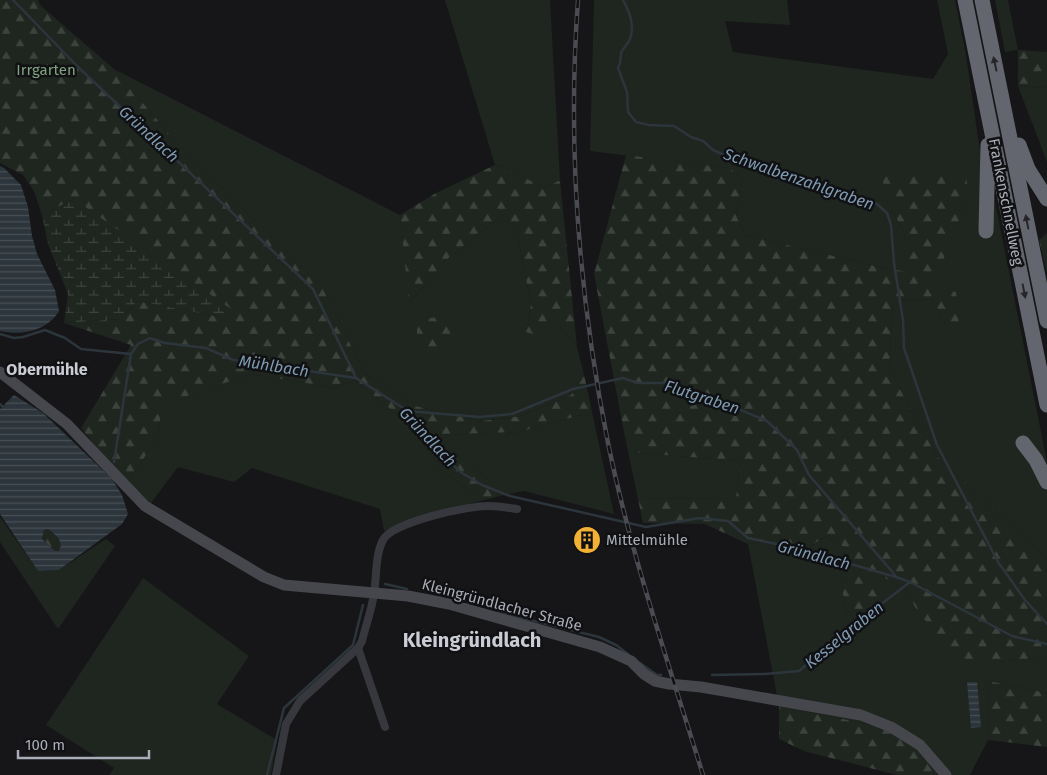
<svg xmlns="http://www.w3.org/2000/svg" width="1047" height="775" viewBox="0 0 1047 775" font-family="'Fira Sans',sans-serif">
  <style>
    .green { fill: #1e261f }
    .forest { fill: url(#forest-firs) }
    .wetland { fill: url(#wetland-marsh) }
    .water { fill: url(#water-rules); fill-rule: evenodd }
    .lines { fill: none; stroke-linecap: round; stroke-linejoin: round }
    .stream { stroke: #2c353c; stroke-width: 2.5 }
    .street { stroke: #37383d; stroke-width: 8 }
    .secondary { stroke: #45474d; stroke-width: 11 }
    .highway { stroke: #63666e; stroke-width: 15 }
    .rail-casing { stroke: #4a4c52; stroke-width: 4.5 }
    .rail { stroke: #111113; stroke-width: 2.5; stroke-dasharray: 8; stroke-linecap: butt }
    .oneway { fill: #26262a }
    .labels { text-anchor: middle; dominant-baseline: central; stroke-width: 5; stroke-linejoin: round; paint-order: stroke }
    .park-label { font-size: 15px; fill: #7fa381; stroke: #111113 }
    .street-label { font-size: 15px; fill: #a8adb8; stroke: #111113 }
    .poi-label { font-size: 15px; fill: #a8adb8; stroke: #111113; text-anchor: start }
    .water-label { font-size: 16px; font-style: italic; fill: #7f9bb3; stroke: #111113 }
    .neighbourhood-label { font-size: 16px; font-weight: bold; fill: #c9ccd4; stroke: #111113 }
    .district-label { font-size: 20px; font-weight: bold; fill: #c9ccd4; stroke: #111113 }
  </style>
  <defs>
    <pattern id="forest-firs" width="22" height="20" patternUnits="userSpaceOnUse" patternTransform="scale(1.25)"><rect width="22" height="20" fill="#1e261f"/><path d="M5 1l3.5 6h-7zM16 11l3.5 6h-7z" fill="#3c433d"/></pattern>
    <pattern id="wetland-marsh" width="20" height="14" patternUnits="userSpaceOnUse" patternTransform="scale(1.25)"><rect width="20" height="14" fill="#1e261f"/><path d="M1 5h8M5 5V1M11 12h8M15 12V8" fill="none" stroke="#3c433d"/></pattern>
    <pattern id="water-rules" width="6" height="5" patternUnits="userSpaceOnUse" patternTransform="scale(1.25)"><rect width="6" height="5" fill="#2c353c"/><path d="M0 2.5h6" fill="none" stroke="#485056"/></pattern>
  </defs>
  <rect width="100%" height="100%" fill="#161618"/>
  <g class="green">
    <polygon points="445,0 550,0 560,180 545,188 502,166 495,165"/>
    <polygon points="594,0 787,0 790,25 725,21 733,52 933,79 948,54 937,0 955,0 966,55 982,165 994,197 1047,462 1047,559 937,457 889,369 893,300 931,299 947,327 932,286 969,195 885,198 904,232 909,273 884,268 745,235 736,215 743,178 729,168 590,151"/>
    <polygon points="995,0 1008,0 1018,50 1005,52"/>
    <polygon points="114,69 400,215 410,302 446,260 505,213 518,237 531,305 526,332 558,324 577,347 584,374 571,395 521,416 481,421 415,406 365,374 322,287 176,142"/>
    <polygon points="1018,86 1047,88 1047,162"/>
    <polygon points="251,374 335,388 354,380 409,424 443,472 484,500 424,515 384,531 380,509 252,468 234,482 178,467 148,507 127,485 159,434 160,405"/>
    <polygon points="592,412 614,514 524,491 500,496 487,479 436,435 519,432"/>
    <polygon points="625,437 638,453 740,461 736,498 638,499"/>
    <polygon points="0,517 38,571 59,570 106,539 115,546 58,629 0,542"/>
    <polygon points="826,536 855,553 841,584 847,614 864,625 880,575 907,591 915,607 997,662 1047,657 1047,693 989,681 988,740 970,775 938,775 920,750 882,727 779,706 748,544 773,540 810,547"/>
    <polygon points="143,578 249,656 217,704 277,740 271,775 109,775 114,768 46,725"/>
  </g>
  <g class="forest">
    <polygon points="0,0 38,0 41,6 114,69 176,142 322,287 365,374 415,406 481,421 521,416 571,395 584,374 592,412 519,432 437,435 487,479 500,496 484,500 443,472 409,424 354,380 335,388 251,374 161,405 159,434 127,485 81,428 131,345 64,323 121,319 137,301 221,317 74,199 42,215 34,191 23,175 0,163"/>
    <polygon points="1018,50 1047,52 1047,88 1018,86"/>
    <polygon points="626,155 729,168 743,178 736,215 745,235 884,268 908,272 904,232 885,198 882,172 966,177 969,195 933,286 956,292 959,324 947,327 931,299 893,300 889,369 937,457 1047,559 1047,657 997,662 955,659 915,607 907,591 880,575 881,611 864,626 847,614 841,584 854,553 826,536 788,561 773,540 748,544 705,524 643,523 638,499 736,498 740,461 638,453 625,437 594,274"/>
    <polygon points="495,165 502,166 545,188 560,180 577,347 558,324 545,338 526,332 531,305 518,237 505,213 446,260 409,303 400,215 436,193"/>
    <polygon points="1047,233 1047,273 1039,240"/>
    <polygon points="444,316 458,328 456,345 435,351 417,342 417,320"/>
    <path d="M48,529C56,535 64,541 59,551H55L42,539L44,530Z"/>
    <polygon points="989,681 1047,693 1047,747 988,740"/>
    <polygon points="779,706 882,727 920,750 938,775 897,775 804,751 779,739"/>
  </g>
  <polygon class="wetland" points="74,199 231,309 221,317 137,301 121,319 64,323 68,294 48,244 42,215"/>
  <g class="water">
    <path d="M0,166L4,168L21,185L28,207L32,236L37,254L55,290L59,311C47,331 22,336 0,331Z"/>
    <path d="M14,395L43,413L112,479L122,495L128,514L122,524L59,570L38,571L0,514V409ZM48,529C56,535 64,541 59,551H55L42,539L44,530Z"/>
    <polygon points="967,682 977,682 981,727 971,728"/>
  </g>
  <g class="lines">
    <g class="stream">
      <polyline points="13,0 76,65 313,289 356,378 408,411 430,444 462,473 482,485 510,496 646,527 700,518 728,521 748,538 791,547 896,577 910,582 1012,636 1047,644"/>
      <path d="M623,0C630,12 635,25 630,39C628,44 623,48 621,53C620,60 622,60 618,68L627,92L628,112L636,122L649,125L674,126L691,137L703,141L713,150L731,158L877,204L887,213L891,225L894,263L903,320L904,348L937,445L998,562L1025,600L1047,624"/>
      <polyline points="0,334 14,338 23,337 45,330 65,338 81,349 131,354 138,344 150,338 165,343 206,348 233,360 356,378"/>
      <polyline points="0,404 3,407"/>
      <polyline points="408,411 479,417 512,414 573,389 623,378 638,383 664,383 712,398 767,421 797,450 809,475 895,575"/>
      <polyline points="114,462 131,354"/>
      <polyline points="385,584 407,589"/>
      <polyline points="498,612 599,637 616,645 628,654"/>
      <polyline points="640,663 657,675 661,675"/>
      <polyline points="712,675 765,674 799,671 845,632 910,582"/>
      <polyline points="267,775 284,708 353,645 363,605"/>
    </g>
    <g class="street">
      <polyline points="358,648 385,727"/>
      <path d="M276,775L286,724L300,701L358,648L362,641C366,625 372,609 374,593C377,576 375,555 383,540C392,522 470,505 490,506C499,506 508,508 517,509"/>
    </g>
    <polyline class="secondary" points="0,372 67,424 145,506 264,577 284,585 408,596 449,604 600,647 631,661 644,674 655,681 669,684 701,687 861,715 891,727 920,745 946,775"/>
    <g class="highway">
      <polyline points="965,0 1047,405"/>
      <polyline points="982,0 1047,321"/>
      <polyline points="1019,145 1028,169 1047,199"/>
      <polyline points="986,231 988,145"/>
      <polyline points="1023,443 1036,460 1047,482"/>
    </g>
    <g class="rail-casing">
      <path id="rail" d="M578,0C567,148 579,297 608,443C631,555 669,665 703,775"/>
    </g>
    <use href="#rail" class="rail"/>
  </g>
  <defs><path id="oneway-solid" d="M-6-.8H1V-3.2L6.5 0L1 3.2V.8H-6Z" transform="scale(1.25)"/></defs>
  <g class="oneway">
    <use href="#oneway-solid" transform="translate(995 64) rotate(-102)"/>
    <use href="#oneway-solid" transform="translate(1027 222) rotate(-101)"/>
    <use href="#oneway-solid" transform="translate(1024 291) rotate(79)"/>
  </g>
  <defs>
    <g id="building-disc" transform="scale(1.4375)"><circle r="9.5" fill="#f2b134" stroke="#111113"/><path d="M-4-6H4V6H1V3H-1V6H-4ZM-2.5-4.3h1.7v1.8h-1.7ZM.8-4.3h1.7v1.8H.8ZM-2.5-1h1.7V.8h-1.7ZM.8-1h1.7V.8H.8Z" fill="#111"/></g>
  </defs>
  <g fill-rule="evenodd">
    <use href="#building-disc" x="587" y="540"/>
  </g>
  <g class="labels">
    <g class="park-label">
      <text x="46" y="70">Irrgarten</text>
    </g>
    <g class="street-label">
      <text transform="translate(1006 202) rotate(79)">Frankenschnellweg</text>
      <text transform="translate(502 605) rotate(15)">Kleingründlacher Straße</text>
    </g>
    <g class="poi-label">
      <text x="606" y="540">Mittelmühle</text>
    </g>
    <g class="water-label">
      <text transform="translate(149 134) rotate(43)">Gründlach</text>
      <text transform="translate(799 179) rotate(19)">Schwalbenzahlgraben</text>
      <text transform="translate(274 366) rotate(9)">Mühlbach</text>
      <text transform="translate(702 397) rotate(18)">Flutgraben</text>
      <text transform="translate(428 437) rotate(47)">Gründlach</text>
      <text transform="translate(814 555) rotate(15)">Gründlach</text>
      <text transform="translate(844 635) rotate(-39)">Kesselgraben</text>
    </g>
    <g class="neighbourhood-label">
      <text x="47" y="369">Obermühle</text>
    </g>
    <g class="district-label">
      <text x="472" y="640">Kleingründlach</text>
    </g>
  </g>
  <path d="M18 750v8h131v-8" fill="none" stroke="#a8adb8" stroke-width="2.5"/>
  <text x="25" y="750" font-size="15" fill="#a8adb8" stroke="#111113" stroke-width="4" paint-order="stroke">100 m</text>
</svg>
